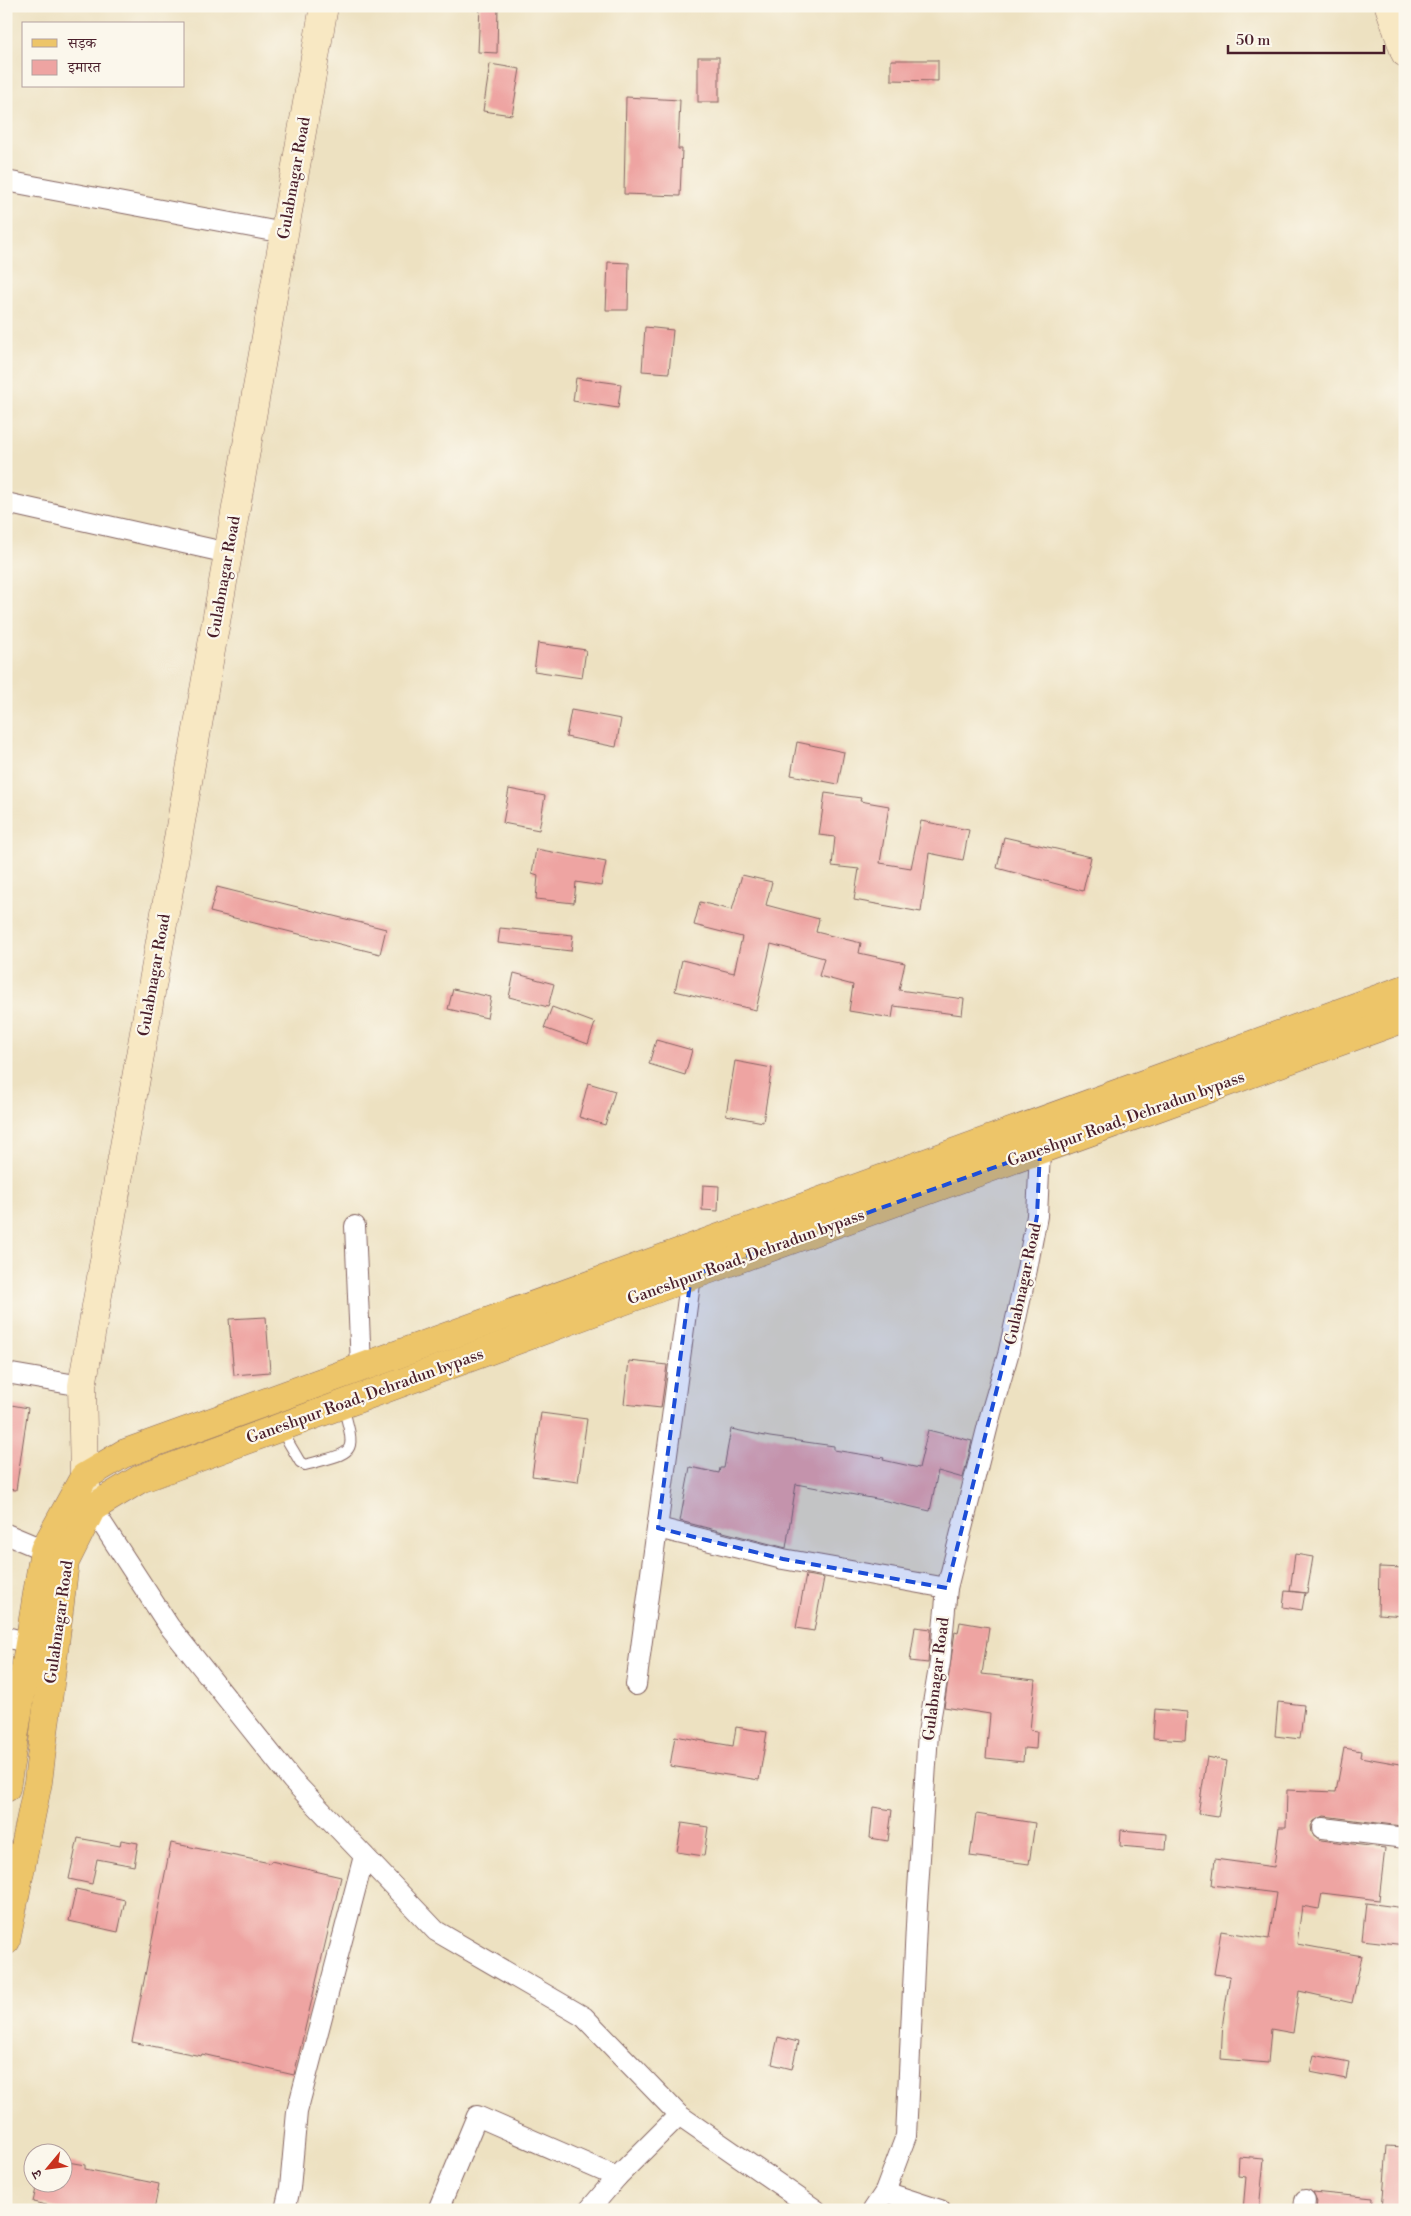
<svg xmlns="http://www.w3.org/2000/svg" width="1411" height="2216" viewBox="0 0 1411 2216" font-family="'Libre Bodoni','Noto Serif Devanagari',serif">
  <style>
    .building { fill: #eea4a2 }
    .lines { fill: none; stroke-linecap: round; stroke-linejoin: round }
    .lane-casing { stroke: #836360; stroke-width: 12 }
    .street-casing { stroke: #836360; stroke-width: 22 }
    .secondary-casing { stroke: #836360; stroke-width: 29 }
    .primary-casing { stroke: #836360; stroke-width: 29 }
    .lane { stroke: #fff; stroke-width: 10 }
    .street { stroke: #fff; stroke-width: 20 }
    .secondary { stroke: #f8e8c3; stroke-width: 28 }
    .primary { stroke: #edc569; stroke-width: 28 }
    .marked { fill: #1d4ed8; fill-opacity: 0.2; stroke: #1d4ed8; stroke-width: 4; stroke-dasharray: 10 6; stroke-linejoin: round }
    .labels { text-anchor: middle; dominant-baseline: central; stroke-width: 4.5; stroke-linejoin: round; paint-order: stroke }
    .street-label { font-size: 16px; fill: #4a1f2b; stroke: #fbf7ec }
  </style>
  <rect width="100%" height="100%" fill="#fbf7ec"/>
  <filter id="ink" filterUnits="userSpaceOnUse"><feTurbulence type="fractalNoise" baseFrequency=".02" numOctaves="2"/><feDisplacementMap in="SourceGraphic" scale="10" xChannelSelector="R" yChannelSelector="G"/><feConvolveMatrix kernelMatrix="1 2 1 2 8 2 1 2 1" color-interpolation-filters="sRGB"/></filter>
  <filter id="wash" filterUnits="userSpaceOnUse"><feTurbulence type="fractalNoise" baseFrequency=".0096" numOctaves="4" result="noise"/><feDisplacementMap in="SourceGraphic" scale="20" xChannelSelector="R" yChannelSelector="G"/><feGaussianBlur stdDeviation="1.12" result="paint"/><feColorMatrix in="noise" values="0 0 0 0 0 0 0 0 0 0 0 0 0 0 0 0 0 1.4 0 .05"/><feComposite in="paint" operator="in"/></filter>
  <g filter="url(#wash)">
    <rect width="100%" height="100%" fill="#ede1c1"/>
    <g id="blocks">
      <g class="building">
        <polygon points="480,6 498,6 497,53 478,52"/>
        <rect x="698" y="57" width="21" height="45"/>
        <polygon points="891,60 938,60 938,81 891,80"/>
        <polygon points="490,64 520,69 512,115 483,111"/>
        <polygon points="626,97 680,100 678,149 682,149 680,196 624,194"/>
        <polygon points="608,262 629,263 628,310 606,310"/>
        <polygon points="645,327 673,330 669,373 642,371"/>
        <polygon points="576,378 621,384 618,408 573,401"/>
        <polygon points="538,643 586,650 582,678 534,671"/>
        <polygon points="571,710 621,719 616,747 566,737"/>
        <polygon points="797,742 844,752 838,784 791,775"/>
        <polygon points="509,789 545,796 539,830 503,823"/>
        <polygon points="825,793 861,798 860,801 889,806 880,863 911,868 921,821 969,830 963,860 929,853 921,912 854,900 859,869 832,866 835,837 819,835"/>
        <polygon points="1004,837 1091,857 1083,891 997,868"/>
        <polygon points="536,849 606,862 601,886 576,882 574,903 536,899 538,875 532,873"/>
        <polygon points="742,875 772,882 766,905 819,919 816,932 861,943 859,953 905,963 899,990 964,999 962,1015 894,1006 892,1018 849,1011 853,985 819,976 824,958 771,944 756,1010 675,991 682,960 734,973 742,937 694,925 700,902 732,910"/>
        <polygon points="217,887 386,929 380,954 210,912"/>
        <polygon points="500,928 573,935 571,951 498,943"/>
        <polygon points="514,973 554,984 548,1007 509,997"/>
        <polygon points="453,989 491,997 487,1018 448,1009"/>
        <polygon points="552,1007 595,1023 588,1044 544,1028"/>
        <polygon points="656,1040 692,1050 685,1075 649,1064"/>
        <polygon points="735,1061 772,1068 763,1122 726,1115"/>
        <polygon points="588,1083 615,1091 605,1125 579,1117"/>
        <polygon points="703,1185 719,1186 718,1211 702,1210"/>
        <polygon points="266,1317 270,1372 234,1375 229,1319"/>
        <polygon points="629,1361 667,1365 661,1408 624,1404"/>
        <polygon points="6,1404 28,1408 16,1490 6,1489"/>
        <polygon points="541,1413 587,1419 578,1482 532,1476"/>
        <polygon points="731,1429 770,1437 834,1446 834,1450 884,1458 883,1460 919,1468 928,1430 972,1441 963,1478 938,1471 930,1511 882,1500 796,1484 786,1548 680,1521 690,1467 719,1473 720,1468 724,1468"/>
        <polygon points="1295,1554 1313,1557 1307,1593 1290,1591"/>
        <polygon points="1379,1567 1405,1568 1405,1616 1378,1614"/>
        <polygon points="806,1575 824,1578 814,1631 796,1628"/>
        <polygon points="1285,1591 1305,1593 1302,1610 1283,1607"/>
        <polygon points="960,1622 989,1627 982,1674 1035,1680 1030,1730 1037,1731 1036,1749 1024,1748 1023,1762 986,1758 990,1714 944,1707 955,1632 958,1633"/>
        <polygon points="915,1627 931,1629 928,1663 910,1661"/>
        <polygon points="1278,1702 1304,1705 1300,1739 1275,1736"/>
        <polygon points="1155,1709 1187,1712 1185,1740 1153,1738"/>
        <polygon points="736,1727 767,1732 759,1780 670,1766 675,1736 733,1746"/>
        <polygon points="1344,1748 1361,1751 1360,1757 1405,1765 1401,1826 1324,1816 1314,1821 1311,1826 1312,1833 1321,1840 1385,1848 1379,1900 1322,1893 1319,1909 1302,1906 1297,1944 1362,1956 1352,2003 1299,1991 1293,2033 1271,2029 1268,2063 1221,2059 1223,2021 1230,1976 1214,1974 1221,1931 1269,1939 1276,1893 1212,1885 1215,1859 1274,1867 1279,1827 1286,1827 1287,1790 1336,1792"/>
        <polygon points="1207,1757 1227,1761 1218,1817 1198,1814"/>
        <polygon points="873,1807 892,1810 888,1841 870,1838"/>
        <polygon points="976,1814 1035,1823 1029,1864 970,1856"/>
        <polygon points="682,1823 708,1827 704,1856 677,1852"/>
        <polygon points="1121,1830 1167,1834 1166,1850 1120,1846"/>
        <polygon points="78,1838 120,1846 121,1840 138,1843 134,1866 97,1859 92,1884 69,1879"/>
        <polygon points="171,1843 270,1863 271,1861 341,1877 294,2075 202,2054 201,2056 132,2042"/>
        <polygon points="76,1889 125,1900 118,1932 69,1921"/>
        <polygon points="1366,1903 1405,1908 1405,1945 1362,1940"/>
        <polygon points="778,2037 798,2042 792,2069 772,2064"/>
        <polygon points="1314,2055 1349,2062 1346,2079 1310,2072"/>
        <polygon points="1387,2146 1405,2147 1405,2210 1382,2210"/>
        <polygon points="1239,2157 1264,2159 1259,2210 1243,2210 1246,2177 1238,2176"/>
        <polygon points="62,2161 85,2165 85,2169 159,2184 154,2210 68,2210 33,2202 37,2184 62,2184"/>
        <polygon points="1313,2192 1373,2198 1372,2210 1316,2210 1317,2201"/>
      </g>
    </g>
  </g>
  <g filter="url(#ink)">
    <use href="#blocks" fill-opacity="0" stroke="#836360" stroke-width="1"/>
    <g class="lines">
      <g class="lane-casing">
        <path id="lane" d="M280,1428L300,1462L305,1465C355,1451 357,1457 343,1406"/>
      </g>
      <g class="street-casing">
        <g id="street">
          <polyline points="6,181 284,233"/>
          <polyline points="6,503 228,553"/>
          <polyline points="355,1226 361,1366"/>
          <polyline points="6,1373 82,1386"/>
          <polyline points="92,1508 169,1626 292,1780 436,1931 584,2017 679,2115 617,2177"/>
          <polyline points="658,1528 783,1559 947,1588"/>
          <polyline points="6,1534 44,1550"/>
          <polyline points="6,1637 29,1643"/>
          <polyline points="636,1685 691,1276"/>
          <polyline points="1323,1828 1405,1838"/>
          <polyline points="679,2115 816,2210"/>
          <polyline points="885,2192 940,2210"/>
          <polyline points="285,2210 290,2188 297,2112 364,1856"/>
          <polyline points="438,2210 477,2116 617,2177 589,2210"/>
          <polyline points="873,2210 885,2192 906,2136 917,1905 928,1733 940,1662 947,1588 991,1413 1008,1355 1027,1269 1037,1216 1040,1151"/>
          <polyline points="1304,2210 1305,2200"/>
        </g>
      </g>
      <g class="secondary-casing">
        <g id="secondary">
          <polyline points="1389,6 1405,53"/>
          <polyline points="89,1498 84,1477 82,1386 324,6"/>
        </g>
      </g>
      <g class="primary-casing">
        <g id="primary">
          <polyline points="6,1788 44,1550 84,1477 123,1454 1405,989"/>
          <polyline points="6,1941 38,1782 65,1562 92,1508 140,1479 691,1276 1405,1018"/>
        </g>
      </g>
      <use href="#lane" class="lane"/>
      <use href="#street" class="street"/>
      <use href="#secondary" class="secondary"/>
      <use href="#primary" class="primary"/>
    </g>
  </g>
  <path class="marked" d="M1040,1151L1037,1216L1027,1269L947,1588L783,1559L658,1528L691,1276Z"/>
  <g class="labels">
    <g class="street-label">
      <text transform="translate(294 178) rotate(-80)">Gulabnagar Road</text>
      <text transform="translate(224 577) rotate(-80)">Gulabnagar Road</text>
      <text transform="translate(154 975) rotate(-80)">Gulabnagar Road</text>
      <text transform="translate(1126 1119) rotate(-20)">Ganeshpur Road, Dehradun bypass</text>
      <text transform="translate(746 1257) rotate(-20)">Ganeshpur Road, Dehradun bypass</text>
      <text transform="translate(1023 1284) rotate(-78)">Gulabnagar Road</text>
      <text transform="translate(365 1396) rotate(-20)">Ganeshpur Road, Dehradun bypass</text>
      <text transform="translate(59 1622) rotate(-82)">Gulabnagar Road</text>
      <text transform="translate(936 1679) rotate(-83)">Gulabnagar Road</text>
    </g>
  </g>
  <rect width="1411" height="2216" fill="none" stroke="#fbf7ec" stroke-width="25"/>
  <rect x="22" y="22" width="162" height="65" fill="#fbf7ec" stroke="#b4a19f"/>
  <rect x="32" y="39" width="25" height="8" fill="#edc569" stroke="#b4a19f"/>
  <text x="68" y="48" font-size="15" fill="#4a1f2b">सड़क</text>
  <rect x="32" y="60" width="25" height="15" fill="#eea4a2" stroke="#b4a19f"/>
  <text x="68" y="72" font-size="15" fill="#4a1f2b">इमारत</text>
  <g transform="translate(48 2168) rotate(241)"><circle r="24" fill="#fbf7ec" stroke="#b4a19f"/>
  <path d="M0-4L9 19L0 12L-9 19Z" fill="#c8321e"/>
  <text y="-8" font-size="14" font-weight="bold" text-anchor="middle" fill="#4a1f2b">उ</text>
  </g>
  <path d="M1228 45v8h156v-8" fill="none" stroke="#4a1f2b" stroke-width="2.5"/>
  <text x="1236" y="45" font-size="15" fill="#4a1f2b" stroke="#fbf7ec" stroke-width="4" paint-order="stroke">50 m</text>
</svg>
